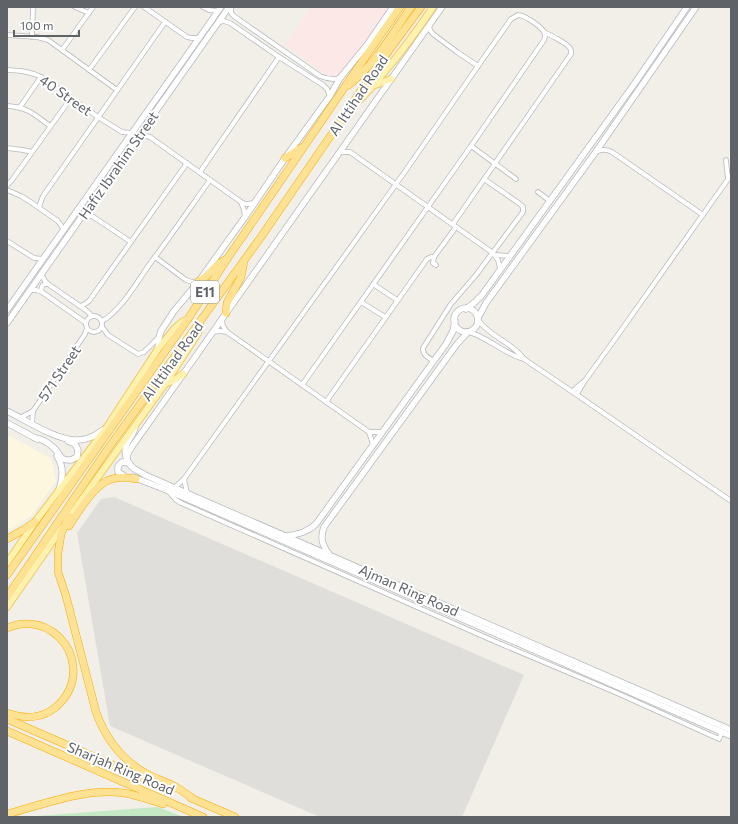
<svg xmlns="http://www.w3.org/2000/svg" width="738" height="824" viewBox="0 0 738 824" font-family="Commissioner,sans-serif">
  <style>
    .commercial { fill: #fef7e0 }
    .industrial { fill: #e0deda }
    .medical { fill: #fce8e6 }
    .green { fill: #c5e8c5 }
    .lines { fill: none; stroke-linecap: round; stroke-linejoin: round }
    .street-casing { stroke: #b5b8bc; stroke-width: 5.5 }
    .secondary-casing { stroke: #b6babf; stroke-width: 7 }
    .primary-casing { stroke: #f2c960; stroke-width: 8 }
    .highway-casing { stroke: #f9ab00; stroke-width: 8 }
    .street { stroke: #fff; stroke-width: 4 }
    .secondary { stroke: #fff; stroke-width: 5.5 }
    .primary { stroke: #fff2af; stroke-width: 6 }
    .highway { stroke: #fde293; stroke-width: 7 }
    .labels { text-anchor: middle; dominant-baseline: central; stroke-width: 4; stroke-linejoin: round; paint-order: stroke }
    .shield { fill: #fff; stroke: #8f9295; stroke-width: 1 }
    .shield-label { font-size: 13px; font-weight: bold; fill: #5f6368 }
    .street-label { font-size: 14px; fill: #5f6368; stroke: #fff }
  </style>
  <rect width="100%" height="100%" fill="#f1efe8"/>
  <polygon class="commercial" points="7,435 51,458 56,481 32,515 13,528 7,530"/>
  <polygon class="industrial" points="114,497 524,675 462,817 320,817 110,726 77,533 101,499"/>
  <polygon class="medical" points="312,7 403,7 345,85 339,84 285,45"/>
  <polygon class="green" points="158,807 183,817 31,817 37,816"/>
  <g class="lines">
    <g class="street-casing">
      <g id="street">
        <polyline points="75,7 89,13"/>
        <polyline points="144,7 187,37 192,38 199,38"/>
        <polyline points="203,7 209,10 218,11"/>
        <path d="M231,7V13L235,17L320,76C327,79 333,80 340,78"/>
        <polyline points="219,22 224,21 230,23 279,57 323,85 327,89 330,96"/>
        <polyline points="429,25 430,30 433,34 457,52 478,66"/>
        <polyline points="7,35 37,37 48,40 117,90"/>
        <polyline points="32,37 33,7"/>
        <polyline points="62,50 93,7"/>
        <path d="M7,70C19,71 30,71 41,77L98,117L122,132L132,133"/>
        <polyline points="89,70 135,7"/>
        <path d="M7,106C28,107 35,115 50,126"/>
        <polyline points="20,107 41,77"/>
        <polyline points="139,135 146,136 150,137 241,202 246,204 255,203"/>
        <polyline points="471,146 516,179"/>
        <polyline points="7,148 23,150 32,152"/>
        <polyline points="340,152 350,152 493,253 498,260 500,268"/>
        <path d="M596,152C602,149 606,149 612,152L703,215"/>
        <polyline points="726,160 728,179"/>
        <polyline points="200,172 279,57"/>
        <polyline points="7,185 12,180 71,98"/>
        <polyline points="7,190 21,196 32,203 58,221 64,230"/>
        <polyline points="538,192 550,201"/>
        <polyline points="241,202 244,210 245,217"/>
        <polyline points="39,207 43,196 165,22"/>
        <polyline points="82,216 92,216 131,242"/>
        <path d="M453,224L571,54C571,52 572,51 570,48C566,43 551,35 545,33"/>
        <polyline points="7,241 34,258 43,259"/>
        <polyline points="495,255 509,256"/>
        <polyline points="155,257 186,280 192,282 199,281"/>
        <polyline points="436,265 433,263 434,257 456,227"/>
        <polyline points="41,274 45,281 48,284 87,311 92,316"/>
        <polyline points="373,284 397,300"/>
        <polyline points="30,290 36,290 42,292 86,323"/>
        <path d="M42,292C40,287 43,283 48,284"/>
        <polyline points="361,302 385,317"/>
        <polyline points="80,306 85,304 89,301 187,163"/>
        <circle cx="94" cy="324" r="8"/>
        <polyline points="222,320 223,326 227,332 369,432 382,432"/>
        <path d="M478,320C490,337 512,342 524,359L583,399L731,501"/>
        <path d="M102,321C119,313 138,281 149,265C170,237 190,208 210,180"/>
        <polyline points="102,327 108,335 138,354 144,352 159,337"/>
        <polyline points="213,332 220,331 227,332"/>
        <path d="M469,332C489,338 504,354 524,359"/>
        <path d="M434,361C429,358 422,355 423,348L451,304L476,275L523,212V207L520,204L484,179"/>
        <polyline points="573,391 577,387 583,382"/>
        <polyline points="577,394 584,382 615,339 731,175"/>
        <polyline points="326,402 427,259 431,257 434,257"/>
        <polyline points="20,418 33,411 85,334 87,328"/>
        <polyline points="32,424 33,411"/>
        <polyline points="369,432 373,445"/>
        <polyline points="184,479 187,493"/>
        <path d="M175,487L184,479L404,173L478,66L511,19L518,15C524,15 543,27 545,34C545,36 545,38 544,40L471,146L302,385"/>
        <polyline points="169,492 176,500 181,503 494,641 617,693 719,739 722,732"/>
      </g>
    </g>
    <g class="secondary-casing">
      <g id="secondary">
        <circle cx="466" cy="320" r="12"/>
        <polyline points="466,309 475,302 482,295 635,83 687,7"/>
        <polyline points="7,310 221,7"/>
        <polyline points="478,318 486,303 595,153 696,7"/>
        <polyline points="7,323 229,7"/>
        <polyline points="158,349 159,338 161,331 174,311 199,281 245,217 285,158 330,96 340,78 367,45 393,7"/>
        <path d="M7,411C26,420 54,439 75,440C86,441 95,436 103,430"/>
        <polyline points="7,423 37,439"/>
        <path d="M135,426C135,433 130,437 127,443C123,451 126,461 132,467C135,470 141,472 145,475L731,730"/>
        <path d="M35,438C42,439 49,443 54,448C61,455 60,461 71,460L77,457L78,450L75,444L68,441"/>
        <path d="M57,456C64,467 63,477 59,490"/>
        <polyline points="127,458 128,453 131,448 442,7"/>
        <polyline points="123,475 118,472 118,466 122,462 128,463"/>
        <polyline points="133,477 169,491 731,736"/>
        <path d="M287,536C298,534 308,532 316,524L446,344L453,331L455,321"/>
        <path d="M329,554C322,545 320,538 324,527L457,344L468,332"/>
      </g>
    </g>
    <g class="primary-casing">
      <g id="primary">
        <polyline points="375,85 391,79"/>
        <path d="M351,107C363,99 372,87 381,76C400,54 417,31 433,7"/>
        <polyline points="165,384 176,379 183,374"/>
        <polyline points="67,520 165,384 198,333 200,328 200,322"/>
        <polyline points="7,563 35,522 107,427 158,349 174,329 182,322 188,319"/>
        <polyline points="7,607 62,528"/>
      </g>
    </g>
    <g class="highway-casing">
      <g id="highway">
        <path d="M349,85C375,64 392,34 411,7"/>
        <polyline points="285,158 303,147"/>
        <path d="M199,281C211,276 214,263 227,259"/>
        <polyline points="226,313 227,303 241,277 244,261"/>
        <path d="M69,516L61,534L60,541L58,553V572L66,596L96,712C105,737 121,759 145,773C155,778 166,782 176,787C182,791 188,795 194,799"/>
        <path d="M69,526C73,519 78,512 83,505C98,484 109,473 136,479"/>
        <polyline points="7,539 23,530 35,522"/>
        <polyline points="7,575 188,319 227,259 258,214 368,53 400,7"/>
        <polyline points="7,597 107,450 261,237 349,109 373,72 421,7"/>
        <path d="M7,628C15,625 23,623 31,624C53,626 71,644 73,666C76,692 55,717 28,717C21,717 14,715 7,713"/>
        <polyline points="7,719 115,766 163,786"/>
        <polyline points="7,731 203,817"/>
        <polyline points="191,798 235,817"/>
        <path d="M7,814C45,804 84,788 124,793C137,795 150,800 163,804"/>
      </g>
    </g>
    <use href="#street" class="street"/>
    <use href="#secondary" class="secondary"/>
    <use href="#primary" class="primary"/>
    <use href="#highway" class="highway"/>
  </g>
  <g class="labels">
    <rect class="shield" x="191" y="281" width="28" height="22" rx="3"/>
    <g class="shield-label">
      <text x="205" y="292">E11</text>
    </g>
    <g class="street-label">
      <text transform="translate(66 95) rotate(35)">40 Street</text>
      <text transform="translate(358 95) rotate(-56)">Al Ittihad Road</text>
      <text transform="translate(118 165) rotate(-55)">Hafiz Ibrahim Street</text>
      <text transform="translate(172 361) rotate(-54)">Al Ittihad Road</text>
      <text transform="translate(59 373) rotate(-56)">571 Street</text>
      <text transform="translate(409 590) rotate(24)">Ajman Ring Road</text>
      <text transform="translate(121 768) rotate(23)">Sharjah Ring Road</text>
    </g>
  </g>
  <rect width="738" height="824" fill="none" stroke="#5f6368" stroke-width="16"/>
  <path d="M14 30v6h65v-6" fill="none" stroke="#5f6368" stroke-width="2"/>
  <text x="20" y="30" font-size="12" fill="#5f6368" stroke="#ffffff" stroke-width="3" paint-order="stroke">100 m</text>
</svg>
